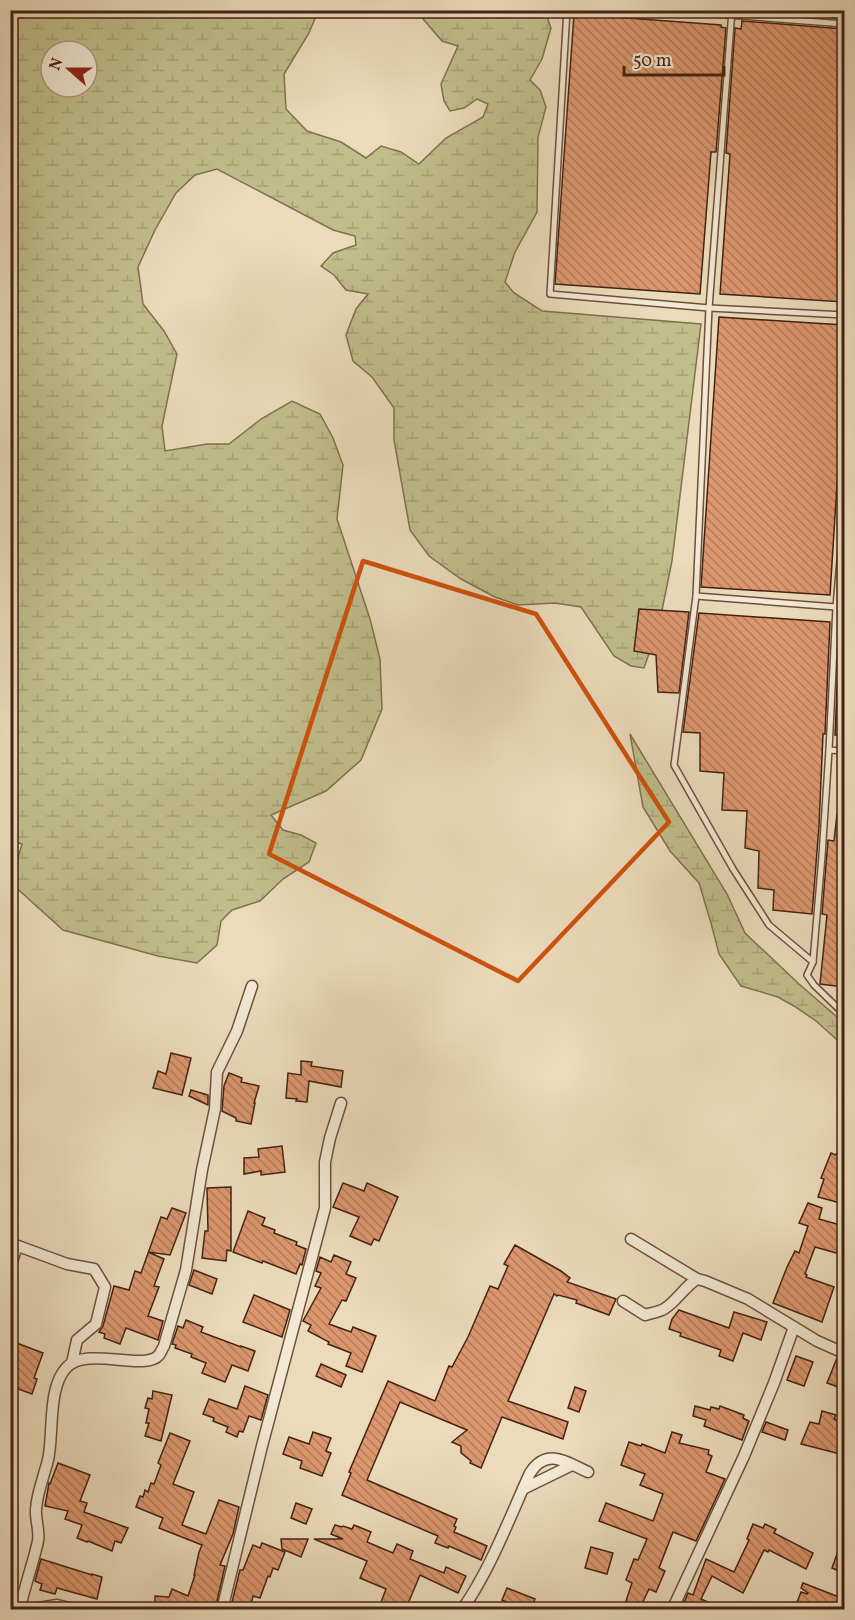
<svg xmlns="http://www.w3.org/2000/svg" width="855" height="1620" viewBox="0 0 855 1620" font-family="Vollkorn,serif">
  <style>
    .wetland { fill: url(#wetland-marsh); stroke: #82704e; stroke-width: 1.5; fill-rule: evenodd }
    .building { fill: url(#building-back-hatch); stroke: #442212; stroke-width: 1.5 }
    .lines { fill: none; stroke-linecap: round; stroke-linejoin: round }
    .service-casing { stroke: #6e503c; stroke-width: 8 }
    .minor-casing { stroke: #6e503c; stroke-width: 13 }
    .service { stroke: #f2e8d3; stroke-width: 5 }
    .minor { stroke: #f2e8d3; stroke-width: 10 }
    .marked { fill: none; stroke: #cf510d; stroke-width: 4.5; stroke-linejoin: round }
  </style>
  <defs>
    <pattern id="wetland-marsh" width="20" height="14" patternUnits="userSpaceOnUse" patternTransform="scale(1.5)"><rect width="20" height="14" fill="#c0be8b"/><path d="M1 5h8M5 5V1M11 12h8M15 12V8" fill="none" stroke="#a6a377"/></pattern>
    <pattern id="building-back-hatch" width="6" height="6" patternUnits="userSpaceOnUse" patternTransform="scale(1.5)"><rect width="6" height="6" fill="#dc976f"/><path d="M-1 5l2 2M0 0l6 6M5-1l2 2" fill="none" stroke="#b47b5a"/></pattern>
  </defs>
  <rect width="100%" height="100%" fill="#ebdbbb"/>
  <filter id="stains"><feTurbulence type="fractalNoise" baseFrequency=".00333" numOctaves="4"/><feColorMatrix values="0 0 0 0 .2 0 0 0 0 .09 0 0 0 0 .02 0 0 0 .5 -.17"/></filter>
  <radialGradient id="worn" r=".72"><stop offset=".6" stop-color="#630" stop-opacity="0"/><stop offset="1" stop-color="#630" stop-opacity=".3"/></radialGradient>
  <g class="wetland">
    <path d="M10,11H318L309,33L284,74L286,109L307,131L341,142L366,158L381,146L401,152L419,164L446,138L483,117L488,104L477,99L464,108L450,111L444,101L441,84L458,46L442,41L423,19L422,11H545L551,28L542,59L530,80L540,90L546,107L538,137L537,212L515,252L505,282L514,293L542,311L701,324L672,561L659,625L644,668L631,666L614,656L581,607L555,603L518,605L495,597L461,579L429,556L410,530L394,440V408L372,377L353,361L346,335L356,309L368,294L346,290L334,275L321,266L333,253L356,245L355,236L333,230L217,169L195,175L176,193L155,230L138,267L143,304L164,331L177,354L162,426L165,451L207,444H229L261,419L292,401L320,414L333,438L343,465L337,519L370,619L380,659L382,709L361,760L326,791L271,815L283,830L301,835L316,843L309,862L283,879L260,901L232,910L221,921L217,945L197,963L158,956L63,930L11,883L22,844L10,840ZM51,51H87V87H51Z"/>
    <polygon points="630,734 727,894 745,933 799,984 844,1023 844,1046 816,1021 794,1006 778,997 741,986 719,954 711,923 699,883 670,851 643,807"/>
  </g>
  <g class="building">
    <polygon points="742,10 844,10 844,19 742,11"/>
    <polygon points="574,14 721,25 721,27 726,28 716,152 711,152 700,294 555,284"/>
    <polygon points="742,21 844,29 844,302 720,294 730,154 726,153 735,28 741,29"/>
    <polygon points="719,317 844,325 844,374 830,595 701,587"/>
    <polygon points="639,609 689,612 679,693 658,692 656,655 634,651"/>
    <polygon points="699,613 830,622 825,734 823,734 819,826 812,914 773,910 774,890 758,888 759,851 745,848 747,811 722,810 724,773 700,771 700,733 683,732"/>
    <polygon points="840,622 844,623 844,735 835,735"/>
    <polygon points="837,814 844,814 844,987 820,984 827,915 822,914 828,840 834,841"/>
    <polygon points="171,1053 191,1058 182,1095 153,1088 158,1071 166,1074"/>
    <polygon points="301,1061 312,1062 311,1066 343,1071 341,1087 309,1081 307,1102 296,1101 297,1099 286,1098 288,1073 301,1075"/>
    <polygon points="229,1073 242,1078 241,1082 259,1086 254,1103 255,1103 251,1124 236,1121 236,1118 222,1111 224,1086"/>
    <polygon points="191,1090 208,1095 208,1105 189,1096"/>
    <polygon points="844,1136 844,1204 818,1197 824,1179 821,1178 831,1153 836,1155"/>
    <polygon points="282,1146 285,1172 261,1175 261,1171 244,1174 244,1158 259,1157 258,1149"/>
    <polygon points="343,1183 364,1191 367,1183 398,1197 379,1241 374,1239 371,1245 350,1236 359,1217 333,1207"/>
    <polygon points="231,1187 231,1251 227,1250 226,1261 202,1258 205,1231 208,1231 207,1188"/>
    <polygon points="808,1203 822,1208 819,1219 844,1226 844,1240 840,1254 815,1247 805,1274 807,1275 806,1277 834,1287 822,1322 773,1303 787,1267 795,1251 799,1253 808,1226 799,1223"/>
    <polygon points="172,1208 186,1213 170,1255 148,1252 164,1259 154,1286 159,1287 148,1316 163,1321 158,1340 126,1328 120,1344 104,1338 105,1334 99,1332 103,1326 114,1286 129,1290 135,1271 141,1273 161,1217 167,1219"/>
    <polygon points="248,1211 265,1218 262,1225 275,1230 274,1233 297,1242 296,1245 306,1249 302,1265 300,1264 296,1274 263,1261 262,1263 233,1252"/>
    <polygon points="515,1245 561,1271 570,1278 567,1282 616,1299 609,1315 576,1303 577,1300 558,1295 557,1296 554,1294 508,1401 568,1422 563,1439 502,1417 481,1468 470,1463 471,1461 461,1453 461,1446 452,1442 467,1430 400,1402 367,1480 457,1519 454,1526 456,1527 454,1532 487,1546 481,1560 449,1546 448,1548 435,1543 438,1536 342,1495 351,1473 349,1472 388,1381 435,1401 449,1366 452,1367 468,1337 490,1286 498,1289 508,1266 504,1264"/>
    <polygon points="334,1255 351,1262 346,1274 356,1278 346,1301 342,1300 329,1324 351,1332 353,1327 376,1336 362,1372 346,1366 351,1353 328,1344 329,1342 308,1331 311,1325 303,1321 321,1288 315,1286 321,1273 316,1271 320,1257 331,1262"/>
    <polygon points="194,1270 217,1279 212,1294 189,1285"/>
    <polygon points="254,1295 290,1310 282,1337 243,1322"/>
    <polygon points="679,1310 729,1328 734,1312 767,1322 761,1340 743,1333 733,1361 719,1356 721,1350 680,1336 681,1333 669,1329 672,1319"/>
    <polygon points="186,1320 203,1327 201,1332 241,1347 241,1346 255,1351 248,1371 232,1365 225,1382 202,1373 206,1363 191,1357 192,1354 175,1348 176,1345 172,1344 178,1326 183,1328"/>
    <polygon points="14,1342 43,1353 34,1378 37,1379 32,1394 10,1386 10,1351"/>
    <polygon points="796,1356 813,1362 804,1386 787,1380"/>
    <polygon points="837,1358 844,1360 844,1380 841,1388 827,1383"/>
    <polygon points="321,1364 346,1375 341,1387 316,1376"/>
    <polygon points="245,1386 268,1395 261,1420 249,1416 243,1432 239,1431 237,1437 226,1432 228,1427 213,1421 214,1418 203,1414 209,1399 237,1409"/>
    <polygon points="575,1387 586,1391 579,1412 568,1408"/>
    <polygon points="153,1391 172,1395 161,1441 145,1436 149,1423 146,1423 149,1409 145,1408 148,1398 152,1399"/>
    <polygon points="695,1406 710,1410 711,1407 719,1409 720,1406 744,1415 743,1418 749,1421 742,1440 704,1426 706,1420 693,1416"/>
    <polygon points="822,1411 836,1415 834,1419 844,1424 844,1455 801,1444 810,1422 819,1424"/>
    <polygon points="766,1422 788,1430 785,1440 762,1432"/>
    <polygon points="313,1432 331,1438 326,1451 331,1453 322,1476 300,1468 302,1461 283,1454 289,1437 309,1444"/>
    <polygon points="672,1432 682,1435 679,1443 709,1450 708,1454 712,1456 706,1472 725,1479 696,1541 673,1532 659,1568 665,1571 656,1592 649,1589 639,1610 623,1610 632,1583 626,1580 634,1559 638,1560 647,1539 599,1521 606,1503 653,1521 663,1494 640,1485 645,1474 621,1465 629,1442 641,1446 642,1444 665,1453"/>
    <polygon points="170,1433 190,1441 173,1484 194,1492 182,1525 206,1534 219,1500 239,1507 233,1534 220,1565 225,1566 215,1610 155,1610 155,1596 169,1597 172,1589 188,1596 195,1575 194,1575 199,1552 202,1545 159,1528 163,1518 136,1507 140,1496 143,1497 145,1490 148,1492 151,1483 154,1484 161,1465 158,1463"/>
    <polygon points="58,1463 90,1475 80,1501 87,1503 84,1512 128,1528 121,1543 115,1541 112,1551 88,1541 87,1542 77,1538 82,1525 65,1519 68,1511 45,1506 49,1483 50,1484"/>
    <polygon points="296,1503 312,1509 306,1524 291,1518"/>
    <polygon points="753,1524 763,1528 765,1524 776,1529 774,1533 813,1553 806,1569 769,1550 768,1552 764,1550 743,1593 712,1576 701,1599 725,1610 681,1610 688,1593 693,1595 706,1559 734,1572 749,1540 747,1539"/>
    <polygon points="335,1525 342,1527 343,1526 352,1529 354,1525 371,1532 367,1542 393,1553 397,1544 413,1551 410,1559 444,1573 446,1567 466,1576 458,1593 420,1575 407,1606 396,1602 395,1610 378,1610 386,1589 360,1578 367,1561 314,1539 343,1539 331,1534"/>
    <polygon points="843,1537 844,1538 844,1573 832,1568"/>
    <polygon points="281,1539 308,1539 301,1557 282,1549"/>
    <polygon points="262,1543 285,1552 278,1570 273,1568 270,1577 268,1576 260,1598 253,1596 250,1610 230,1610 240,1570 243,1570 253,1545 260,1548"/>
    <polygon points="591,1547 613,1553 607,1574 585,1568"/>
    <polygon points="41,1559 92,1575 92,1574 102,1577 97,1599 57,1588 55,1594 40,1590 42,1584 35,1581"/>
    <polygon points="803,1583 844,1599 838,1610 826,1604 824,1610 794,1610 801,1592 807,1594 808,1593 801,1588"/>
    <polygon points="507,1588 535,1599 531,1610 525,1610 502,1600"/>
  </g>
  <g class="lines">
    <g class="service-casing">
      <g id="service">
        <polyline points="567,10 550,294 709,308 844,315"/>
        <polyline points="663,10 844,24"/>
        <polyline points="732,10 709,308 696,596 836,607"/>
        <polyline points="844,513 836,607 829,750 844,751"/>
        <polyline points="696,596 674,765 733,869 769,925 813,962 807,975 814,985 844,1014"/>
        <polyline points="813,962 822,856 829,750"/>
      </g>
    </g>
    <g class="minor-casing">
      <g id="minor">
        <polyline points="631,1239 697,1279"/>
        <polyline points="10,1243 67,1264 94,1269 105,1287 96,1324 77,1340 72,1363"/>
        <polyline points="10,1268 17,1246"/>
        <path d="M623,1301L645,1315C651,1313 659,1312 664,1309C677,1301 684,1287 697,1279L705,1281L748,1299L817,1341L844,1353"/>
        <polyline points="523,1489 572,1465"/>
        <path d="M20,1608C25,1585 33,1564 38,1541C40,1530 35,1520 36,1509C37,1493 44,1476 48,1460C54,1434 47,1387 67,1367C87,1346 145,1372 159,1355C161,1352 162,1349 164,1346L186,1270L202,1170L215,1109L217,1072L237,1031L252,986"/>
        <polyline points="10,1609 33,1609 57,1605 78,1610"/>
        <polyline points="222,1610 262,1446 325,1208 325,1162 330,1138 341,1103"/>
        <path d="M462,1610C491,1568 509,1519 530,1473C547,1447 566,1462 588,1472"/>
        <polyline points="672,1610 744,1456 774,1383 794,1327"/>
      </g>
    </g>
    <use href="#service" class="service"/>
    <use href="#minor" class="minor"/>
  </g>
  <path class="marked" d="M363,561L536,614L669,822L518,981L269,854Z"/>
  <rect width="855" height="1620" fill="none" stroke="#ebdbbb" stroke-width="36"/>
  <rect x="12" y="12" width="831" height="1596" fill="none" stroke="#442212" stroke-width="3"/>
  <rect x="18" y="18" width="819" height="1584" fill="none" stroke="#442212" stroke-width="1.5"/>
  <g transform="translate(69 69) rotate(291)"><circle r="28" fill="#f2e8d3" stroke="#ac9986" stroke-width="1.5"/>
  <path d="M0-4.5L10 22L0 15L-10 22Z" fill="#8f2418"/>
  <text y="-9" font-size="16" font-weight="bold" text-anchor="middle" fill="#442212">N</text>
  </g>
  <path d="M624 66v9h100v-9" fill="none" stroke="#442212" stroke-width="3"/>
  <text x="633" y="66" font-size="18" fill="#442212" stroke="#f2e8d3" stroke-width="4.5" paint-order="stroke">50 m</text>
  <rect width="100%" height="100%" filter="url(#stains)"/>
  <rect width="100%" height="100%" fill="url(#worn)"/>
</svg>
